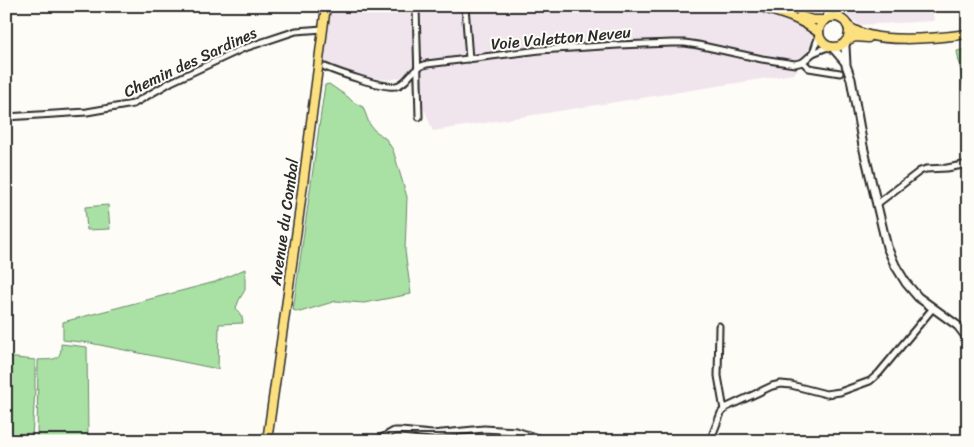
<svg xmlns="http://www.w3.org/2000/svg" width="974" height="447" viewBox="0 0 974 447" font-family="Sriracha,sans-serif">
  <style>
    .built { fill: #f1e5ed }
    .green { fill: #a9e1a4; stroke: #6a8668 }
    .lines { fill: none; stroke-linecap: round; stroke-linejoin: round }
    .street-casing { stroke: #2b2b2b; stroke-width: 9 }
    .secondary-casing { stroke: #2b2b2b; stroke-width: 11 }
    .primary-casing { stroke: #2b2b2b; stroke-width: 11 }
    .street { stroke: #fdfcf7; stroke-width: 5 }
    .secondary { stroke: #fdfcf7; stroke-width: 7 }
    .primary { stroke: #fce080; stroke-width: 8 }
    .labels { text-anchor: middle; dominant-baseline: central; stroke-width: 4; stroke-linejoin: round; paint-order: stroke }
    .street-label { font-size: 16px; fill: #2b2b2b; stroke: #fdfcf7 }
  </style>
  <rect width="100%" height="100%" fill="#fdfcf7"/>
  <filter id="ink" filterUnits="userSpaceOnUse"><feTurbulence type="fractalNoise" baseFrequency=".02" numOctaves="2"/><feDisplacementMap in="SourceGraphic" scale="10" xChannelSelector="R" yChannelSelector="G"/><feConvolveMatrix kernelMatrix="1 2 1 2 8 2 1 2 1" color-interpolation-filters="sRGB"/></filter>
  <g filter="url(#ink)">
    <g class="built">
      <polygon points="332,6 747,6 810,29 813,40 798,69 794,74 433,131 409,72 399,78 387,80 346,73 322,68"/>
      <polygon points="790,6 824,6 825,10 818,16"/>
      <polygon points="840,6 932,6 934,21 859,25 842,11"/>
    </g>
    <g class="green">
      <polygon points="968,49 968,111 957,51"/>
      <polygon points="329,84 348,97 353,102 363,107 369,123 373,129 386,139 393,150 407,197 405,251 411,294 364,303 336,301 300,312 293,310 325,85"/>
      <polygon points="108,205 110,229 87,230 85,207"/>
      <polygon points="245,269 245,290 239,300 236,308 242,317 243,323 219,324 218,369 90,343 63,340 63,322 215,282"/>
      <path d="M61,344L87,347L88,441H37L38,360C52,359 62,362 61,344Z"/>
      <polygon points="6,357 35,360 35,389 32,437 6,438"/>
    </g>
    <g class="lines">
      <g class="street-casing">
        <g id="street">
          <polyline points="416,6 419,117"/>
          <polyline points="465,6 469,59"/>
          <polyline points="813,53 819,35"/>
          <polyline points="803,62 809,68 840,73"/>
          <path d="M325,67C337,72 385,89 396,86C406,84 409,74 417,69C419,66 424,65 427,64L540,50L618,45L672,43H685L698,45L762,59L795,64L803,62L813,53L825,48L831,47"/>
          <polyline points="6,117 87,112 133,104 171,82 242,49 296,31 323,29"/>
          <polyline points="877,204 920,171 926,169 947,168 968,164"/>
          <polyline points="719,326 718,376 724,410"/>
          <polyline points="376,441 394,431 401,431 432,434 484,429 516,431 547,441"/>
          <polyline points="710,441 721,413 725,408 772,386 781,384 791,385 826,394 840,392 870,381 879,373 933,308"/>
        </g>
      </g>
      <g class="secondary-casing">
        <g id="secondary">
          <polyline points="835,6 841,19"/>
          <polyline points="826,20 831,6"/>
          <polyline points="846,42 845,46 846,65 851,79 863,146 887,247 895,265 906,283 918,297 958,326 968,339"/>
          <polyline points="832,47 845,62"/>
        </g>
      </g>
      <g class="primary-casing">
        <g id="primary">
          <path d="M758,6C781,14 799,17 819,33"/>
          <polyline points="800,16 813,20 825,20"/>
          <circle cx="834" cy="32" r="15"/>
          <path d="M847,25C871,46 938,38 968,34"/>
          <polyline points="846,41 855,37 868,38"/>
          <polyline points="267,441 299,215 326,6"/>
        </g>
      </g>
      <use href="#street" class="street"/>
      <use href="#secondary" class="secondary"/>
      <use href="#primary" class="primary"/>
    </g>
  </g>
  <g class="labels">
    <g class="street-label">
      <text transform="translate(561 38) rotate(-5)">Voie Valetton Neveu</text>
      <text transform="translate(190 62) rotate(-25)">Chemin des Sardines</text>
      <text transform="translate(284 222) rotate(-82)">Avenue du Combal</text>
    </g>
  </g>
  <rect width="974" height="447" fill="none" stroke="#fdfcf7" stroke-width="25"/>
  <rect x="12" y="12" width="949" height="422" fill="none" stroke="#2b2b2b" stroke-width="2" filter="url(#ink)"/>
</svg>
